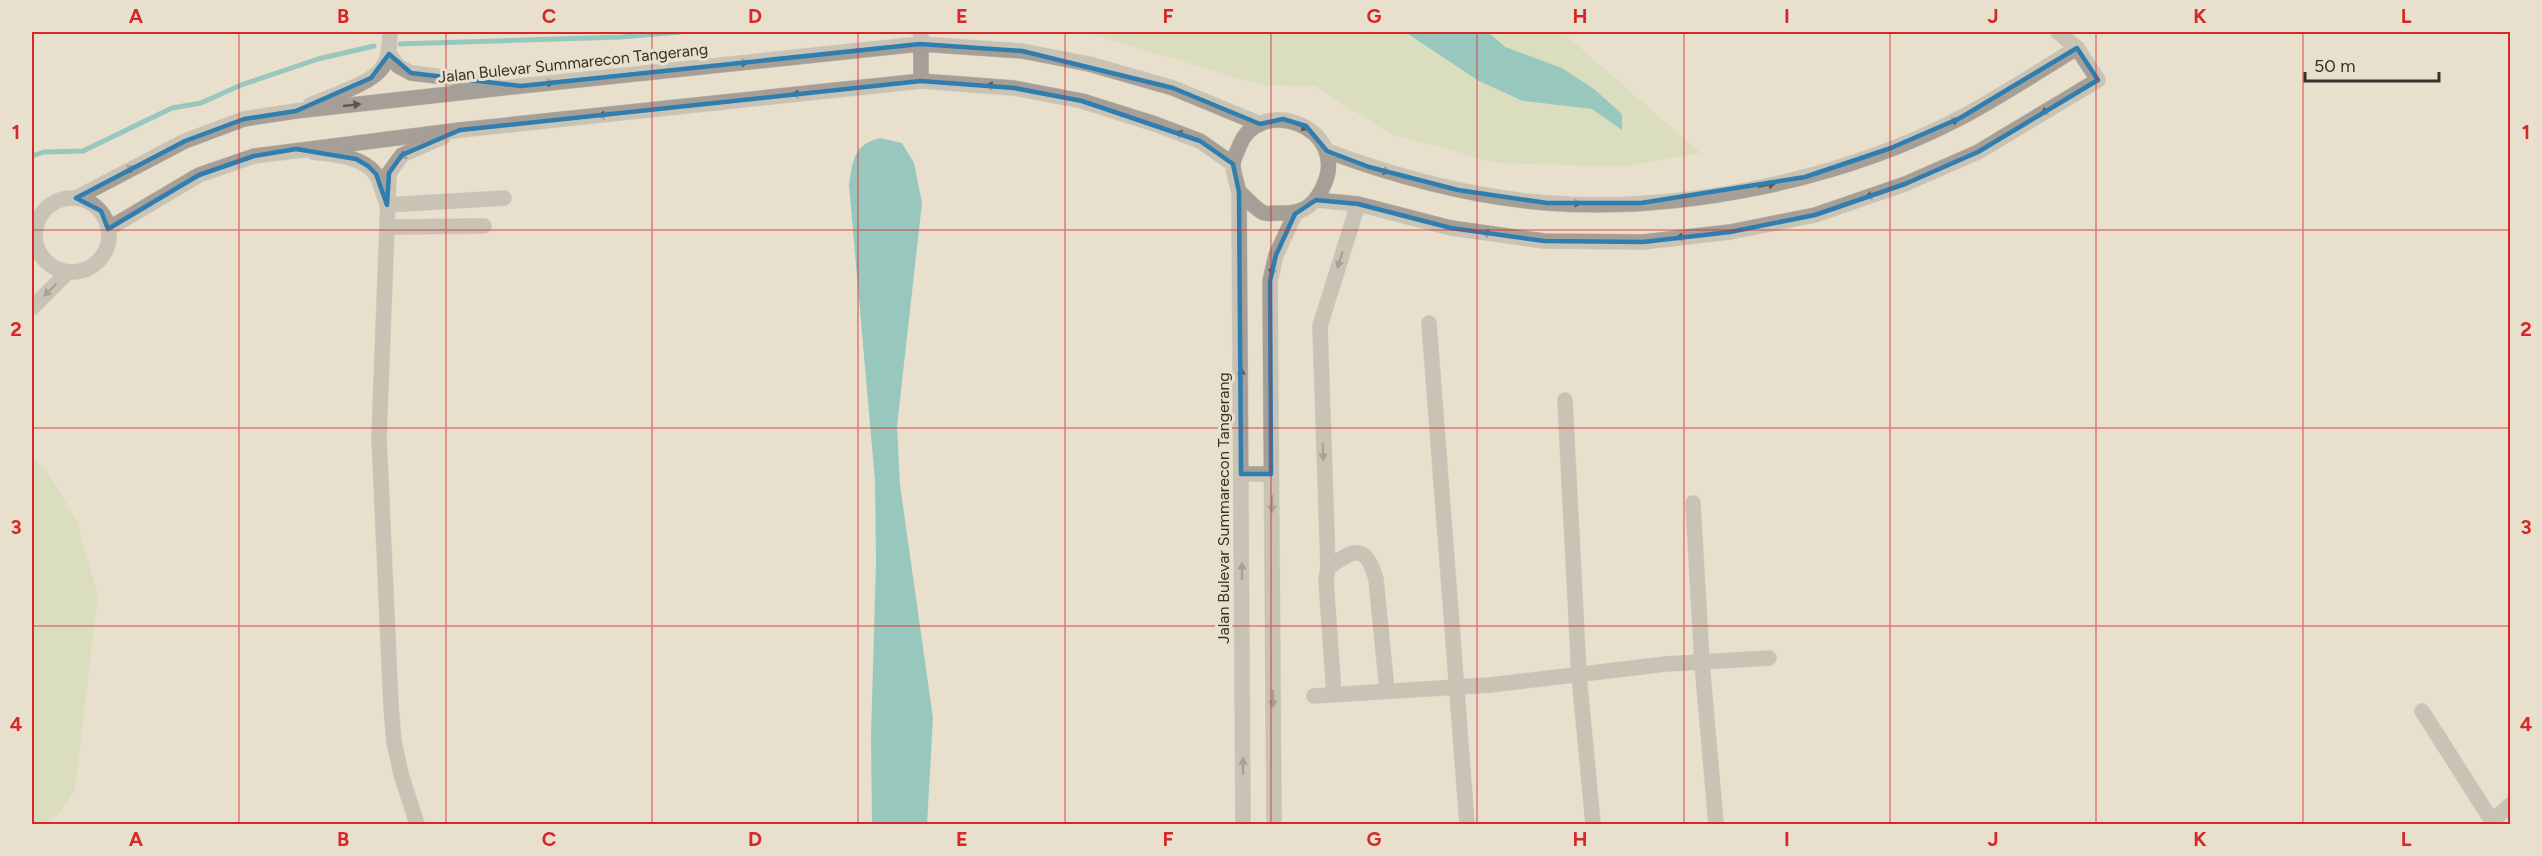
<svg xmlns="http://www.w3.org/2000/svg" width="2542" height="856" viewBox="0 0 2542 856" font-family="Figtree,sans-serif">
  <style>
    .green { fill: #cbdaab }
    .water { fill: #38a9ac }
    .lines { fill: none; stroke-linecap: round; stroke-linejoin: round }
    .stream { stroke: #38a9ac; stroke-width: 5 }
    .minor-casing { stroke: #c4bdac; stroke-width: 16 }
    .minor { stroke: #a59f98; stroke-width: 15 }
    .oneway { fill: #5c5850 }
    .marked { fill: none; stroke: #307db0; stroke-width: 4.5; stroke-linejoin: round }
    .grid { fill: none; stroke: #d62828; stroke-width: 1.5; stroke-opacity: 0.55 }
    .labels { text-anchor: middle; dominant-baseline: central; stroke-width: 6; stroke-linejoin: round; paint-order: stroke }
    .street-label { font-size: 16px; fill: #35322a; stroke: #e8e0cd }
    .neatline { fill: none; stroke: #d62828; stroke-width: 2 }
    .grid-label { font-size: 20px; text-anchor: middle; font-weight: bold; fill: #d62828 }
  </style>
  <rect width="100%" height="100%" fill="#e8e0cd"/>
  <g class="green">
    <polygon points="1084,32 1562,32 1701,153 1621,167 1497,163 1390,134 1315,86 1261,85"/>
    <path d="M32,457L46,470L77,521L98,596L75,789C65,806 54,827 32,824Z"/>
  </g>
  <g class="water">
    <polygon points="1405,32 1488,32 1505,47 1562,68 1594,89 1622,114 1622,130 1592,109 1523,101 1479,81"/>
    <path d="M880,138L902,143L914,163L922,203L897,426L900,485L933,718L927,824H872L871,738L876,560L875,481L849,185C853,160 853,145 880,138Z"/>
  </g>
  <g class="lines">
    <g class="stream">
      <polyline points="400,44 621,37 680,32"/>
      <polyline points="32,156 44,152 83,151 172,108 201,103 241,85 318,59 374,46"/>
    </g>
    <g class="minor-casing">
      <g id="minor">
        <polyline points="921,32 921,81"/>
        <polyline points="389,54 398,66 411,73 494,83"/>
        <path d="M310,105C328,97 371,84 382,68C390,57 389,45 390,32"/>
        <path d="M1327,151C1397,177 1472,197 1547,203C1681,213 1841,180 1960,118C2000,97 2039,71 2077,48"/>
        <path d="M313,152C333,155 360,155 375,173C380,180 382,191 385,199"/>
        <path d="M1239,192C1246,197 1256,210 1264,213C1267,214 1274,213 1278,213C1299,214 1312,209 1322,189C1354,127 1258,93 1239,147C1237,152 1233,159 1233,165C1233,173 1237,183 1239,192L1243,824"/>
        <polyline points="76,198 185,141 244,119 296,111 521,86 920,44 1022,51 1089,64 1173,88 1260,124"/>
        <circle cx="72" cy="235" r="37"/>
        <polyline points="1316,200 1358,204 1451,228 1544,241 1643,242 1730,232 1815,215 1905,184 1978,152 2098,80 2077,48 2058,32"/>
        <polyline points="387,205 504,198"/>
        <polyline points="388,227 484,226"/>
        <polyline points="108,229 199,175 254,156 460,130 921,81 1014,88 1082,101 1155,124 1200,141 1233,164"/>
        <polyline points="32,308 68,272"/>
        <polyline points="1429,323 1467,824"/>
        <polyline points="1565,400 1579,675 1593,824"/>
        <polyline points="1241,474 1271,474"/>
        <polyline points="1693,503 1702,663 1716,824"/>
        <polyline points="1328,568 1320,326 1358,204"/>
        <path d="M1334,694L1326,580L1328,568C1353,550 1365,542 1376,579L1387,691"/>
        <polyline points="1314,696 1490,685 1666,664 1769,658"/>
        <polyline points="2422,711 2492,821"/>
        <polyline points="417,824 401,774 394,742 391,706 379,437 389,173 402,155 443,137"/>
        <polyline points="1274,824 1270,281 1276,255 1295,214"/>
        <polyline points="2494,824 2492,821 2510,805"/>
      </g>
    </g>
    <use href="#minor" class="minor"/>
  </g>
  <defs><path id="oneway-solid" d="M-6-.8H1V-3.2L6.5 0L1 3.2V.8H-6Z" transform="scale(1.5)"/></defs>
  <g class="oneway">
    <use href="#oneway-solid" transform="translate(740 63) rotate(-6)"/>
    <use href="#oneway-solid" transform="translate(546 83) rotate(-6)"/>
    <use href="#oneway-solid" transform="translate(994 86) rotate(-175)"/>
    <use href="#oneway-solid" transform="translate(800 94) rotate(174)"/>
    <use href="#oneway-solid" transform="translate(352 105) rotate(-6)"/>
    <use href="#oneway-solid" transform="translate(2048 110) rotate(149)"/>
    <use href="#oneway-solid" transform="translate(606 115) rotate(174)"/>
    <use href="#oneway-solid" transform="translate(1951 122) rotate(-24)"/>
    <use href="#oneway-solid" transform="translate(1301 126) rotate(25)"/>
    <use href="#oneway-solid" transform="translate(1183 135) rotate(-159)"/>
    <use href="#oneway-solid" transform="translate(407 154) rotate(150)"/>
    <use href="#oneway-solid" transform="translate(127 170) rotate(-29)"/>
    <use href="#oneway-solid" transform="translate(1382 170) rotate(15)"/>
    <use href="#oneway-solid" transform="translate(1767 185) rotate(-12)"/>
    <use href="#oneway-solid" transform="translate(1873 195) rotate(161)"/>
    <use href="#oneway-solid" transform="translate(1573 203)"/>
    <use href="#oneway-solid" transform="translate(1490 234) rotate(-172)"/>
    <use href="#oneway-solid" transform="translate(1684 237) rotate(173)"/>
    <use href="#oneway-solid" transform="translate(1340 260) rotate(107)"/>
    <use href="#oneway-solid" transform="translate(1273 268) rotate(101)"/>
    <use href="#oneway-solid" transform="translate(50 290) rotate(136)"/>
    <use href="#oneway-solid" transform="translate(1241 376) rotate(-90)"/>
    <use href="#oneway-solid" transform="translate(1323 452) rotate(88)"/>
    <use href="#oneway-solid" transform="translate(1272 504) rotate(90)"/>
    <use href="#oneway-solid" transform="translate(1242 571) rotate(-90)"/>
    <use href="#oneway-solid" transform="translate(1273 699) rotate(90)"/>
    <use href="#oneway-solid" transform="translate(1243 766) rotate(-90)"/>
  </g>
  <path d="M0 0H2542V856H0ZM920,44L1022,51L1173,88L1260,124L1283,119L1306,126L1327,151L1369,167L1458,190L1547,203H1641L1805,177L1891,148L1960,118L2077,48L2098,80L1978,152L1905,184L1815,215L1730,232L1643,242L1544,241L1451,228L1358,204L1316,200L1295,214L1276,255L1270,281L1271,474H1241L1239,192L1233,164L1200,141L1082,101L1014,88L921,81L460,130L402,155L389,173L387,205L376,174L368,166L356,159L296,149L254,156L199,175L108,229L101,211L76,198L185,141L244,119L296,111L371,78L389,54L411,73L521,86Z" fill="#e8e0cd" fill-opacity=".55" fill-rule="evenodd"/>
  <path class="marked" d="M920,44L1022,51L1173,88L1260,124L1283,119L1306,126L1327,151L1369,167L1458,190L1547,203H1641L1805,177L1891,148L1960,118L2077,48L2098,80L1978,152L1905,184L1815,215L1730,232L1643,242L1544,241L1451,228L1358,204L1316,200L1295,214L1276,255L1270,281L1271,474H1241L1239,192L1233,164L1200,141L1082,101L1014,88L921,81L460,130L402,155L389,173L387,205L376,174L368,166L356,159L296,149L254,156L199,175L108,229L101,211L76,198L185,141L244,119L296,111L371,78L389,54L411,73L521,86Z"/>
  <path class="grid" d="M239,32V824M446,32V824M652,32V824M858,32V824M1065,32V824M1271,32V824M1477,32V824M1684,32V824M1890,32V824M2096,32V824M2303,32V824M32,230H2510M32,428H2510M32,626H2510"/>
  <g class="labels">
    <g class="street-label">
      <text transform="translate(573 63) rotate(-6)">Jalan Bulevar Summarecon Tangerang</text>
      <text transform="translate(1223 508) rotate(-90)">Jalan Bulevar Summarecon Tangerang</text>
    </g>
  </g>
  <rect width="2542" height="856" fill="none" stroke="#e8e0cd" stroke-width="66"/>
  <path d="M2305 72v9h134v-9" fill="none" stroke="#35322a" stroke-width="3"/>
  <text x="2314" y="72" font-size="18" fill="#35322a" stroke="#e8e0cd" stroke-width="4.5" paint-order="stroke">50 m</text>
  <rect x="33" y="33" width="2476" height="790" class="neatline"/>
  <g class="grid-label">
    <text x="136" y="23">A</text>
    <text x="343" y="23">B</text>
    <text x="549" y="23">C</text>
    <text x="755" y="23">D</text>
    <text x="962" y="23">E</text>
    <text x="1168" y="23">F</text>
    <text x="1374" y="23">G</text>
    <text x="1580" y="23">H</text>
    <text x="1787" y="23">I</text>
    <text x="1993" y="23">J</text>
    <text x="2200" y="23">K</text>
    <text x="2406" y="23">L</text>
    <text x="16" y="139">1</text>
    <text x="2526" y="139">1</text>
    <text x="16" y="336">2</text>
    <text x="2526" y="336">2</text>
    <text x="16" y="534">3</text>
    <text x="2526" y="534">3</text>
    <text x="16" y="731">4</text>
    <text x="2526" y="731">4</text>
    <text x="136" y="846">A</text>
    <text x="343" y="846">B</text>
    <text x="549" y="846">C</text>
    <text x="755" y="846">D</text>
    <text x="962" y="846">E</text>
    <text x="1168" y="846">F</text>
    <text x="1374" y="846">G</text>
    <text x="1580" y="846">H</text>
    <text x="1787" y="846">I</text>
    <text x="1993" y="846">J</text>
    <text x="2200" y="846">K</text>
    <text x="2406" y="846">L</text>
  </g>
</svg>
